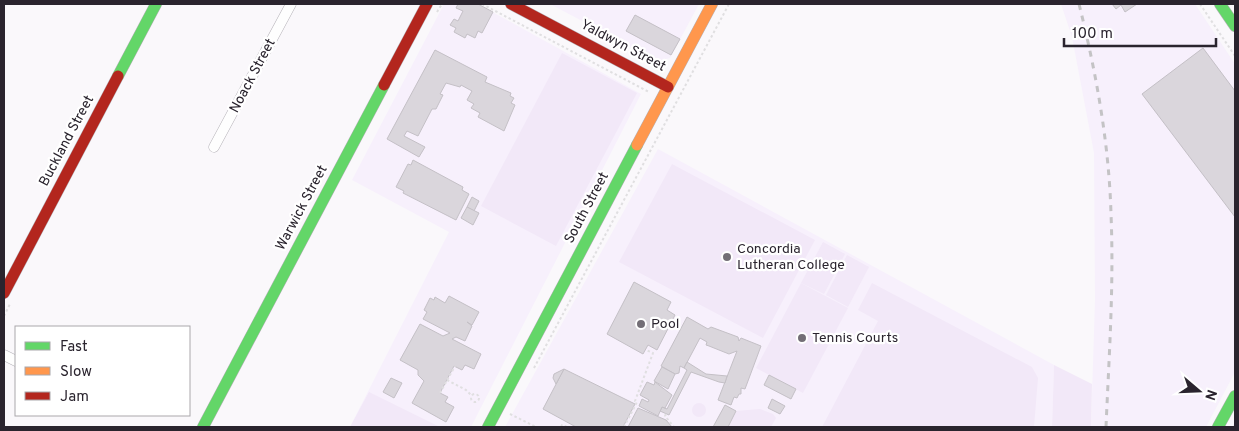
<svg xmlns="http://www.w3.org/2000/svg" width="1239" height="431" viewBox="0 0 1239 431" font-family="Overpass,sans-serif">
  <style>
    .built { fill: #f7f0fc }
    .green { fill: #f2e8f8 }
    .building { fill: #dad6dc; stroke: #c4c0c6 }
    .lines { fill: none; stroke-linecap: round; stroke-linejoin: round }
    .street-casing { stroke: #b5b2b8; stroke-width: 11 }
    .fast-casing { stroke: #b5b2b8; stroke-width: 12 }
    .slow-casing { stroke: #b5b2b8; stroke-width: 12 }
    .jam-casing { stroke: #b5b2b8; stroke-width: 12 }
    .path { stroke: #e0dfe1; stroke-width: 2; stroke-dasharray: 2.5 2.5; stroke-linecap: butt }
    .street { stroke: #fefefe; stroke-width: 10 }
    .fast { stroke: #63d668; stroke-width: 11 }
    .slow { stroke: #ff974d; stroke-width: 11 }
    .jam { stroke: #b3261e; stroke-width: 11 }
    .rail { stroke: #c4c3c5; stroke-width: 3; stroke-dasharray: 6 6; stroke-linecap: butt }
    .poi-dot { fill: #736e76; stroke: #fff; stroke-width: 2 }
    .labels { text-anchor: middle; dominant-baseline: central; stroke-width: 4.5; stroke-linejoin: round; paint-order: stroke }
    .street-label { font-size: 14px; fill: #2a242e; stroke: #fff }
    .poi-label { font-size: 14px; fill: #2a242e; stroke: #fff; text-anchor: start }
  </style>
  <rect width="100%" height="100%" fill="#faf8fb"/>
  <g class="built">
    <polygon points="444,4 478,4 641,94 471,427 350,427 449,232 352,180"/>
    <polygon points="550,4 699,4 670,58 658,61"/>
    <polygon points="1061,4 1195,4 1235,64 1235,372 1206,427 1091,427 1095,300 1094,153 1072,37"/>
    <polygon points="658,149 1054,365 1052,427 505,427"/>
  </g>
  <g class="green">
    <polygon points="562,53 637,93 556,246 481,206"/>
    <polygon points="672,164 815,240 763,338 619,262"/>
    <polygon points="823,242 845,254 824,294 801,283"/>
    <polygon points="847,255 869,267 848,307 826,295"/>
    <polygon points="801,283 848,308 803,393 756,368"/>
    <polygon points="872,283 1032,367 1038,378 1034,427 822,427 878,321 858,310"/>
    <polygon points="1054,365 1092,384 1091,427 1052,427"/>
    <polygon points="369,392 440,427 350,427"/>
    <circle cx="699" cy="410" r="7"/>
    <polygon points="760,409 773,414 776,418 771,427 728,427 736,411"/>
  </g>
  <g class="building">
    <polygon points="458,4 478,4 493,12 482,33 478,31 475,38 467,34 465,38 454,32 456,28 450,25 454,19 458,21 463,11 456,8"/>
    <polygon points="1112,4 1137,4 1125,12 1121,5 1116,9"/>
    <polygon points="635,15 680,39 671,55 626,31"/>
    <polygon points="1203,48 1235,91 1235,217 1142,94"/>
    <polygon points="435,50 487,77 485,82 511,93 510,96 514,98 511,103 515,105 504,131 478,117 480,113 471,108 474,104 467,100 472,91 461,85 460,87 446,83 440,94 443,95 436,109 432,109 418,136 407,131 404,136 425,147 419,157 387,139"/>
    <polygon points="413,160 463,187 462,190 469,194 456,220 403,193 404,191 396,187 408,164 411,165"/>
    <polygon points="472,197 479,201 474,211 467,207"/>
    <polygon points="467,207 479,213 473,225 461,218"/>
    <polygon points="634,282 671,302 667,310 675,315 657,350 648,345 643,354 607,334"/>
    <polygon points="449,296 479,312 472,325 467,322 472,326 465,341 456,337 452,339 481,354 474,369 465,365 462,370 454,366 440,393 448,397 445,402 454,407 446,422 412,403 424,381 418,375 418,370 400,360 420,324 443,336 450,333 423,319 427,312 424,310 430,298 434,300 435,297 445,303"/>
    <polygon points="687,317 708,329 711,327 738,337 739,341 741,338 761,346 745,389 741,388 741,394 739,394 737,398 734,397 731,405 718,400 737,351 729,354 709,346 706,345 707,342 700,338 684,368 680,366 679,373 675,374 661,366"/>
    <polygon points="687,362 706,374 727,376 725,383 719,382 691,372 669,415 660,411 662,407 667,409 687,370 684,368"/>
    <polygon points="662,367 675,374 668,389 654,381"/>
    <polygon points="564,369 635,404 623,427 576,427 543,409"/>
    <polygon points="564,369 556,384 553,378 554,374"/>
    <polygon points="769,375 796,389 791,399 764,385"/>
    <polygon points="391,378 402,383 394,398 383,392"/>
    <polygon points="647,382 654,385 655,382 672,395 665,408 662,407 658,416 639,406 642,399 648,402 649,400 640,395"/>
    <polygon points="772,399 785,406 780,414 768,408"/>
    <polygon points="725,405 736,411 728,427 713,427"/>
    <polygon points="638,408 666,420 672,427 628,427"/>
  </g>
  <g class="lines">
    <g class="street-casing">
      <g id="street">
        <polyline points="214,147 291,4"/>
        <polyline points="4,355 16,361"/>
      </g>
    </g>
    <g class="fast-casing">
      <g id="fast">
        <polyline points="1220,4 1235,26"/>
        <polyline points="118,76 156,4"/>
        <polyline points="203,427 384,85"/>
        <polyline points="488,427 637,145"/>
        <polyline points="1218,427 1235,396"/>
      </g>
    </g>
    <g class="slow-casing">
      <polyline id="slow" points="637,145 712,4"/>
    </g>
    <g class="jam-casing">
      <g id="jam">
        <polyline points="511,4 668,87"/>
        <polyline points="384,85 427,4"/>
        <polyline points="4,293 118,76"/>
      </g>
    </g>
    <g class="path">
      <polyline points="482,4 649,92"/>
      <polyline points="1200,4 1235,56"/>
      <polyline points="437,12 442,4"/>
      <polyline points="4,316 10,304"/>
      <polyline points="534,368 729,4"/>
      <polyline points="447,380 466,390 471,395"/>
      <polyline points="440,393 455,366"/>
      <circle cx="475" cy="398" r="4"/>
      <polyline points="510,414 536,427"/>
      <polyline points="666,414 665,416 674,427"/>
      <polyline points="561,427 562,425 567,427"/>
      <polyline points="624,427 637,402 635,401 653,353 646,350"/>
      <polyline points="1234,427 1235,424"/>
    </g>
    <use href="#street" class="street"/>
    <use href="#fast" class="fast"/>
    <use href="#slow" class="slow"/>
    <use href="#jam" class="jam"/>
    <path class="rail" d="M1079,4C1096,72 1109,143 1111,214C1114,285 1109,356 1106,427"/>
  </g>
  <g class="poi-dot">
    <circle cx="727" cy="257" r="5"/>
    <circle cx="641" cy="324" r="5"/>
    <circle cx="802" cy="338" r="5"/>
  </g>
  <g class="labels">
    <g class="street-label">
      <text transform="translate(623 46) rotate(28)">Yaldwyn Street</text>
      <text transform="translate(253 76) rotate(-62)">Noack Street</text>
      <text transform="translate(67 141) rotate(-62)">Buckland Street</text>
      <text transform="translate(302 208) rotate(-62)">Warwick Street</text>
      <text transform="translate(587 208) rotate(-62)">South Street</text>
    </g>
    <g class="poi-label">
      <text x="737" y="249">Concordia<tspan x="737" dy="16">Lutheran College</tspan></text>
      <text x="651" y="324">Pool</text>
      <text x="812" y="338">Tennis Courts</text>
    </g>
  </g>
  <rect width="1239" height="431" fill="none" stroke="#2a242e" stroke-width="10"/>
  <rect x="15" y="326" width="175" height="90" fill="#ffffff" stroke="#aaa7ab"/>
  <rect x="25" y="342" width="25" height="8" fill="#63d668" stroke="#aaa7ab"/>
  <text x="60" y="351" font-size="15" fill="#2a242e">Fast</text>
  <rect x="25" y="367" width="25" height="8" fill="#ff974d" stroke="#aaa7ab"/>
  <text x="60" y="376" font-size="15" fill="#2a242e">Slow</text>
  <rect x="25" y="392" width="25" height="8" fill="#b3261e" stroke="#aaa7ab"/>
  <text x="60" y="401" font-size="15" fill="#2a242e">Jam</text>
  <g transform="translate(1199 391) rotate(109)" stroke="#ffffff" stroke-width="4" paint-order="stroke">
  <path d="M0-4L9 19L0 12L-9 19Z" fill="#2a242e"/>
  <text y="-8" font-size="14" font-weight="bold" text-anchor="middle" fill="#2a242e">N</text>
  </g>
  <path d="M1064 38v8h152v-8" fill="none" stroke="#2a242e" stroke-width="2.5"/>
  <text x="1072" y="38" font-size="15" fill="#2a242e" stroke="#ffffff" stroke-width="4" paint-order="stroke">100 m</text>
</svg>
